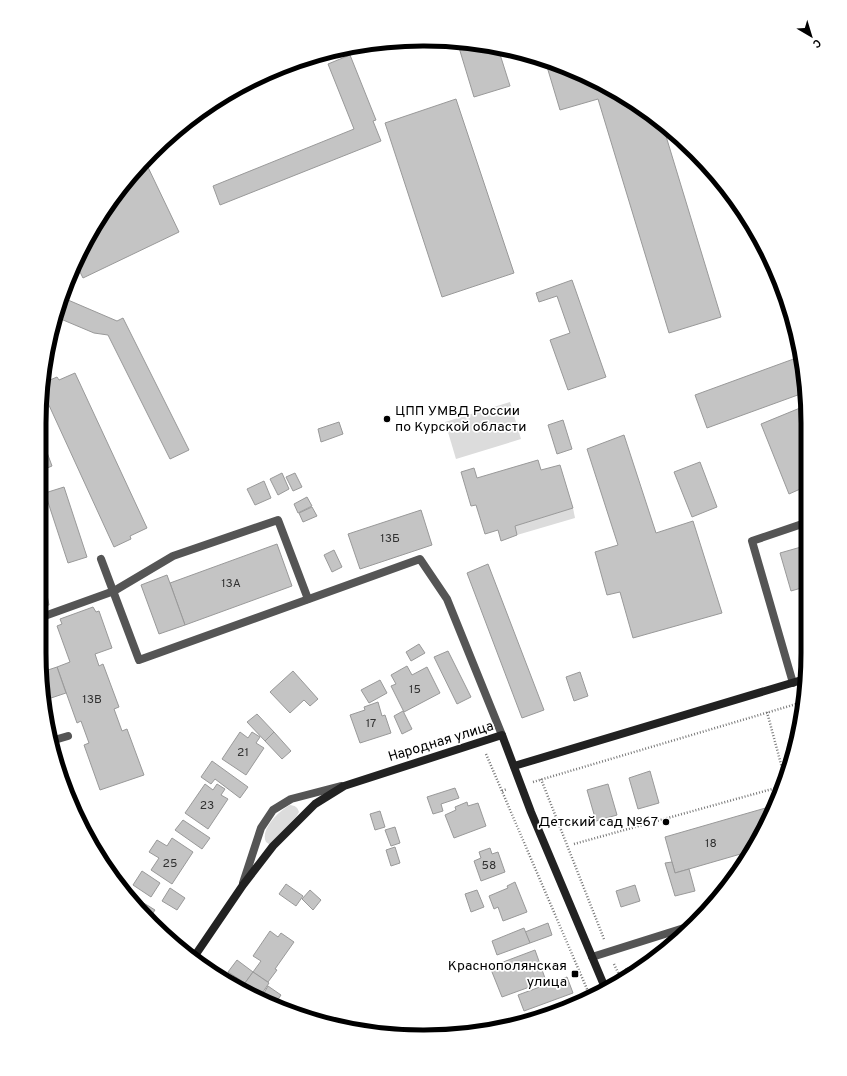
<svg xmlns="http://www.w3.org/2000/svg" width="847" height="1076" viewBox="0 0 847 1076" font-family="Overpass,sans-serif">
  <style>
    .green { fill: #dcdcdc }
    .building { fill: #c4c4c4; stroke: #999 }
    .lines { fill: none; stroke-linecap: round; stroke-linejoin: round }
    .path { stroke: #777; stroke-width: 2.5; stroke-dasharray: 1 2; stroke-linecap: butt }
    .lane { stroke: #555; stroke-width: 8 }
    .secondary { stroke: #222; stroke-width: 8 }
    .poi-dot { fill: #000; stroke: #fff; stroke-width: 1.5 }
    .labels { text-anchor: middle; dominant-baseline: central; stroke-width: 3.5; stroke-linejoin: round; paint-order: stroke }
    .number-label { font-size: 12px; fill: #313131 }
    .poi-label { font-size: 14px; fill: #000; stroke: #fff; text-anchor: end }
    .street-label { font-size: 14px; fill: #000; stroke: #fff }
    .rim { fill: none; stroke: #000; stroke-width: 5 }
  </style>
  <rect width="100%" height="100%" fill="#fff"/>
  <g class="green">
    <polygon points="510,402 521,439 456,459 445,422"/>
    <polygon points="573,508 575,518 517,535 515,526"/>
    <path d="M290,805C295,806 297,806 299,812L296,817L271,843L269,844L266,842C260,829 279,811 290,805Z"/>
  </g>
  <g class="building">
    <polygon points="457,41 498,48 510,86 474,97"/>
    <polygon points="350,55 376,120 373,121 381,141 220,205 213,186 354,129 328,64"/>
    <polygon points="545,60 593,79 657,118 662,123 721,317 669,333 598,99 560,110"/>
    <polygon points="456,99 514,273 442,297 385,123"/>
    <polygon points="145,161 179,232 83,278 77,266 119,189"/>
    <polygon points="572,280 606,377 568,390 550,340 570,333 557,296 539,302 536,293"/>
    <polygon points="61,297 117,321 123,318 189,450 170,459 108,335 94,333 56,317"/>
    <polygon points="799,357 806,392 707,428 695,395"/>
    <polygon points="75,373 147,528 130,536 131,539 114,547 42,390 43,383 57,377 59,380"/>
    <polygon points="800,408 807,427 807,486 789,494 761,424"/>
    <polygon points="563,420 572,449 557,454 548,425"/>
    <polygon points="339,422 343,434 321,442 318,429"/>
    <polygon points="624,435 656,533 693,521 722,613 633,638 620,592 607,595 595,552 618,545 587,449"/>
    <polygon points="45,447 52,466 40,471 40,449"/>
    <polygon points="538,460 541,470 560,465 573,508 515,526 517,535 501,541 498,530 485,534 476,505 471,506 461,472 474,468 477,478"/>
    <polygon points="700,462 717,507 692,517 674,472"/>
    <polygon points="282,473 289,489 278,495 270,479"/>
    <polygon points="295,473 302,487 293,491 286,477"/>
    <polygon points="264,481 271,498 255,505 247,489"/>
    <polygon points="64,487 87,557 68,563 45,493"/>
    <polygon points="307,497 312,506 298,513 294,504"/>
    <polygon points="312,507 317,516 303,522 299,513"/>
    <polygon points="421,510 432,545 360,569 348,534"/>
    <polygon points="277,544 292,586 185,625 170,583"/>
    <polygon points="808,545 808,586 791,591 780,553"/>
    <polygon points="334,550 342,567 332,572 324,555"/>
    <polygon points="39,558 46,589 39,591"/>
    <polygon points="488,564 544,710 522,718 467,573"/>
    <polygon points="167,575 185,625 159,634 141,585"/>
    <polygon points="46,590 49,605 39,607 39,592"/>
    <polygon points="93,607 96,612 99,611 112,648 95,654 99,666 103,664 119,707 114,709 122,731 127,729 144,775 100,790 84,745 89,743 81,721 77,723 57,667 70,662 57,626 62,624 60,619"/>
    <polygon points="419,644 425,653 411,661 406,652"/>
    <polygon points="448,651 471,697 457,704 434,657"/>
    <polygon points="407,666 412,675 427,667 440,693 404,712 391,686 396,684 391,675"/>
    <polygon points="57,667 66,693 45,700 42,672"/>
    <polygon points="293,671 318,699 310,706 304,700 290,713 270,692"/>
    <polygon points="580,672 588,696 574,701 566,677"/>
    <polygon points="380,680 387,693 369,703 361,690"/>
    <polygon points="378,702 382,716 385,715 391,733 360,743 350,715 365,710 364,707"/>
    <polygon points="403,711 412,729 402,734 394,716"/>
    <polygon points="257,714 274,732 265,741 247,722"/>
    <polygon points="240,732 248,738 252,732 260,737 256,743 264,748 246,775 222,759"/>
    <polygon points="274,732 291,751 282,759 265,741"/>
    <polygon points="212,761 248,787 240,798 215,779 211,784 201,777"/>
    <polygon points="650,771 659,803 638,809 629,778"/>
    <polygon points="205,784 213,790 217,784 225,789 221,795 228,799 208,829 185,813"/>
    <polygon points="608,784 617,815 596,821 587,790"/>
    <polygon points="455,788 459,798 441,804 443,811 433,814 427,797"/>
    <polygon points="467,802 468,806 478,803 486,826 454,838 445,815 456,810 455,807"/>
    <polygon points="776,805 751,851 675,873 665,837"/>
    <polygon points="380,811 385,827 375,830 370,814"/>
    <polygon points="183,820 210,838 202,849 175,830"/>
    <polygon points="395,827 400,843 391,846 385,830"/>
    <polygon points="172,838 193,852 172,884 151,870 159,858 149,852 157,840 167,846"/>
    <polygon points="395,847 400,863 391,866 386,850"/>
    <polygon points="490,848 492,854 498,852 505,872 481,881 474,861 481,858 479,852"/>
    <polygon points="672,862 675,873 689,869 695,891 675,896 665,863"/>
    <polygon points="142,871 160,883 151,897 133,885"/>
    <polygon points="515,882 527,912 503,921 498,907 494,909 489,896 508,888 507,886"/>
    <polygon points="286,884 303,896 296,906 279,894"/>
    <polygon points="635,885 640,901 621,907 616,891"/>
    <polygon points="170,888 185,898 177,910 162,901"/>
    <polygon points="310,890 321,900 313,910 302,899"/>
    <polygon points="477,890 484,907 471,912 465,894"/>
    <polygon points="129,894 155,910 148,920"/>
    <polygon points="548,923 552,935 530,943 525,932"/>
    <polygon points="524,928 530,943 497,955 492,941"/>
    <polygon points="270,931 278,937 281,933 294,942 275,969 277,970 268,982 253,972 261,961 253,956"/>
    <polygon points="535,950 546,981 502,997 490,967"/>
    <polygon points="653,957 634,971 628,976 625,969"/>
    <polygon points="237,960 253,972 245,983 228,972"/>
    <polygon points="253,972 269,983 261,995 245,983"/>
    <polygon points="567,977 573,993 524,1011 518,995"/>
    <polygon points="268,986 281,995 275,1004 261,998"/>
    <polygon points="549,1011 549,1013 530,1021 529,1018"/>
  </g>
  <g class="lines">
    <g class="path">
      <polyline points="767,712 785,779"/>
      <polyline points="486,754 590,996"/>
      <polyline points="541,779 604,939"/>
      <polyline points="533,782 803,702"/>
      <polyline points="502,791 507,789"/>
      <polyline points="574,844 783,786"/>
      <polyline points="614,964 622,981"/>
    </g>
    <g class="lane">
      <polyline points="101,559 139,660 420,559 447,599 502,735"/>
      <polyline points="39,618 114,591 173,556 278,520 308,599"/>
      <polyline points="793,683 752,541 808,522"/>
      <polyline points="51,741 68,736"/>
      <polyline points="243,883 261,828 273,810 291,799 341,786"/>
      <polyline points="592,957 684,928 686,932"/>
    </g>
    <g class="secondary">
      <polyline points="514,766 805,679"/>
      <polyline points="194,957 243,885 273,846 315,804 344,786 502,735 531,812 606,990"/>
    </g>
  </g>
  <g class="poi-dot">
    <circle cx="387" cy="419" r="4"/>
    <circle cx="666" cy="822" r="4"/>
    <rect x="571" y="970" width="8" height="8" rx="2"/>
  </g>
  <g class="labels">
    <g class="number-label">
      <text x="390" y="539">13Б</text>
      <text x="231" y="584">13А</text>
      <text x="415" y="690">15</text>
      <text x="92" y="700">13В</text>
      <text x="371" y="724">17</text>
      <text x="243" y="753">21</text>
      <text x="207" y="806">23</text>
      <text x="711" y="844">18</text>
      <text x="170" y="864">25</text>
      <text x="489" y="866">58</text>
    </g>
    <g class="poi-label">
      <text x="395" y="411" text-anchor="start">ЦПП УМВД России<tspan x="395" dy="16">по Курской области</tspan></text>
      <text x="658" y="822">Детский сад №67</text>
      <text x="567" y="966">Краснополянская<tspan x="567" dy="16">улица</tspan></text>
    </g>
    <g class="street-label">
      <text transform="translate(441 742) rotate(-17)">Народная улица</text>
    </g>
  </g>
  <path d="M0 0H847V1076H0ZM423 46H424A377 377 0 0 1 801 423V653A377 377 0 0 1 424 1030H423A377 377 0 0 1 46 653V423A377 377 0 0 1 423 46Z" fill="#fff" fill-rule="evenodd"/>
  <path class="rim" d="M423 46H424A377 377 0 0 1 801 423V653A377 377 0 0 1 424 1030H423A377 377 0 0 1 46 653V423A377 377 0 0 1 423 46Z"/>
  <g transform="translate(811 36) rotate(142)" stroke="#ffffff" stroke-width="3" paint-order="stroke">
  <path d="M0-3L7 15L0 10L-7 15Z" fill="#000000"/>
  <text y="-6" font-size="11" font-weight="bold" text-anchor="middle" fill="#000000">С</text>
  </g>
</svg>
